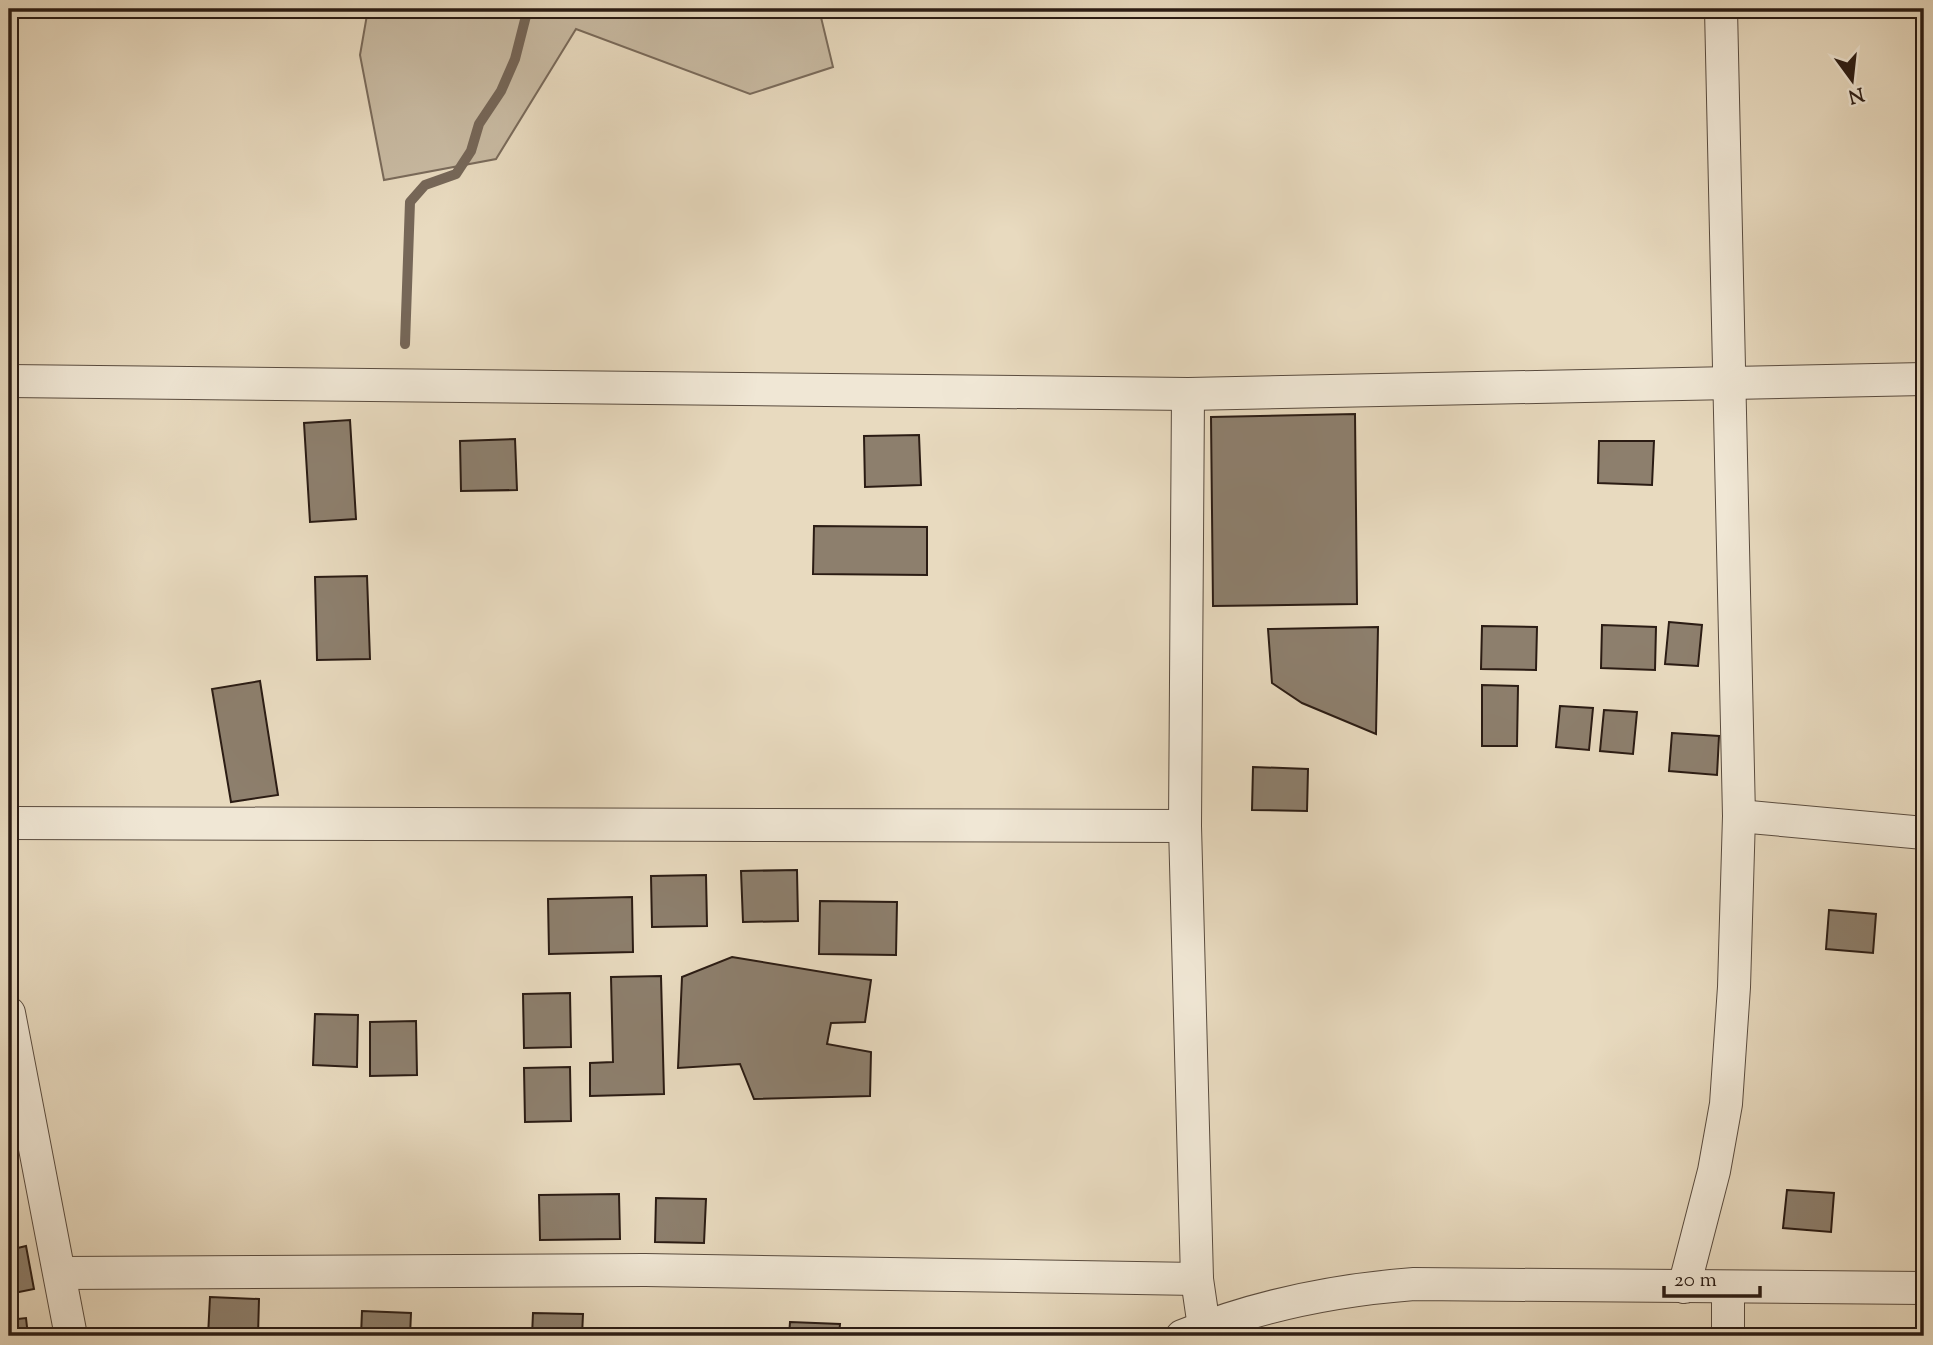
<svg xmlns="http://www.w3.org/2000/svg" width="1933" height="1345" viewBox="0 0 1933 1345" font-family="'Sorts Mill Goudy',serif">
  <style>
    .green { fill: #c8baa2; stroke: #7a6b5b; stroke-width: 2 }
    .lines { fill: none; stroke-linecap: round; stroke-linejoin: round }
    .stream { stroke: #766758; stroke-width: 10 }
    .building { fill: #8d7f6d; stroke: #2b1c14; stroke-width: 2 }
    .minor-casing { stroke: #5a4c3f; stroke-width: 34 }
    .minor { stroke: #f0e7d5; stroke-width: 32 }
  </style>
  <rect width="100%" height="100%" fill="#e8dabf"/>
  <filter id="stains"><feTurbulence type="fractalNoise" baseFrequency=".00286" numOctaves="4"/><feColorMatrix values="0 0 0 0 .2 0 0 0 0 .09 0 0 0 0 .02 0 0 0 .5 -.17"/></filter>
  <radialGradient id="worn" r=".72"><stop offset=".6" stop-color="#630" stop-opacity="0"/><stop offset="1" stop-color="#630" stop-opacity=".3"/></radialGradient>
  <polygon class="green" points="368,9 819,9 833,67 750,94 576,29 496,159 384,180 360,55"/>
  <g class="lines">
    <polyline class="stream" points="405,344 410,202 425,185 456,174 471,151 479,124 501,91 515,59 527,12 533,9"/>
  </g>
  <g class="building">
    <polygon points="1355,414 1357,604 1213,606 1211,417"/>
    <polygon points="350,420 356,519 310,522 304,423"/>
    <polygon points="919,435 921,485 865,487 864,436"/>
    <polygon points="515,439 517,490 461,491 460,441"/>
    <polygon points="1599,441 1654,441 1652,485 1598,483"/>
    <polygon points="814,526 927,527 927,575 813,574"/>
    <polygon points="367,576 370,659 317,660 315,577"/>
    <polygon points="1669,622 1702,625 1698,666 1665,664"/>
    <polygon points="1602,625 1656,627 1655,670 1601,668"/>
    <polygon points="1482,626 1537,627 1536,670 1481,669"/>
    <polygon points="1378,627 1376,734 1302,703 1272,683 1268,629"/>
    <polygon points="260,681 278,795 231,802 212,689"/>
    <polygon points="1482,685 1518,686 1517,746 1482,746"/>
    <polygon points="1560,706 1593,708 1589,750 1556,747"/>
    <polygon points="1604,710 1637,712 1633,754 1600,751"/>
    <polygon points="1672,733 1719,736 1717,775 1669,771"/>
    <polygon points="1253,767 1308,769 1307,811 1252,810"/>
    <polygon points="797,870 798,921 743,922 741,871"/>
    <polygon points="706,875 707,926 652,927 651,876"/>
    <polygon points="632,897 633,952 549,954 548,899"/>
    <polygon points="820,901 897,902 896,955 819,954"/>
    <polygon points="1829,910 1876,914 1873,953 1826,949"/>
    <polygon points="732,957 871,980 865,1022 831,1023 827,1044 871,1052 870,1096 754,1099 740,1064 678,1068 682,977"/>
    <polygon points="661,976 664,1094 590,1096 590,1063 613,1062 611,977"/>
    <polygon points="570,993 571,1047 524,1048 523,994"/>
    <polygon points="315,1014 358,1015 357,1067 313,1065"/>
    <polygon points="416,1021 417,1075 370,1076 370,1022"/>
    <polygon points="570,1067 571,1121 525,1122 524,1068"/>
    <polygon points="1787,1190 1834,1193 1831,1232 1783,1228"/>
    <polygon points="619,1194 620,1239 540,1240 539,1195"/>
    <polygon points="656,1198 706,1199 704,1243 655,1242"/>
    <polygon points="26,1246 34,1289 9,1294 9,1250"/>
    <polygon points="210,1297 259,1299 258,1336 208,1336"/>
    <polygon points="362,1311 411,1313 410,1336 361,1336"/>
    <polygon points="533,1313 583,1314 582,1336 532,1336"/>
    <polygon points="26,1318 28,1336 9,1336 9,1320"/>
    <polygon points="790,1322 840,1324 839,1336 789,1336"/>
    <polygon points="876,1328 925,1330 925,1336 876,1336"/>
  </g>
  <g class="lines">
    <g class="minor-casing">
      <g id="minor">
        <polyline points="9,381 1188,394 1924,379"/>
        <polyline points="1188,394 1185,826 1197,1279 1204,1327"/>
        <polyline points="1739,816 1924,833"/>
        <polyline points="9,823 1185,826"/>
        <polyline points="9,1013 71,1336"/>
        <polyline points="60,1273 645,1270 1197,1279"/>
        <polyline points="1684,1287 1714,1171 1726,1104 1734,987 1739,816 1721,9"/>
        <polyline points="1728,1288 1728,1336"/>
        <path d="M1182,1336C1256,1306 1334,1290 1414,1284L1924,1288"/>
      </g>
    </g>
    <use href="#minor" class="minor"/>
  </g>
  <rect width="1933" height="1345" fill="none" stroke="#e8dabf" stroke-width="35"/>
  <rect x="10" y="10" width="1912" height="1324" fill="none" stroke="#2b1c14" stroke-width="3.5"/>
  <rect x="18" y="18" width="1898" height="1310" fill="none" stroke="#2b1c14" stroke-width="2"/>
  <g transform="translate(1852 80) rotate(165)" stroke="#f0e7d5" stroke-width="5" paint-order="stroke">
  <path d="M0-5L12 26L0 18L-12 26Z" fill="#2b1c14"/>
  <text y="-10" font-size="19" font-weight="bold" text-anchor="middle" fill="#2b1c14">N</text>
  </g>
  <path d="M1664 1286v10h96v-10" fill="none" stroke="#2b1c14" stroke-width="3.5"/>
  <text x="1674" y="1286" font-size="21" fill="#2b1c14" stroke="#f0e7d5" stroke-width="5" paint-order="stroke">20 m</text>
  <rect width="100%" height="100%" filter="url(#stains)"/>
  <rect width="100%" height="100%" fill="url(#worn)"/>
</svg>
